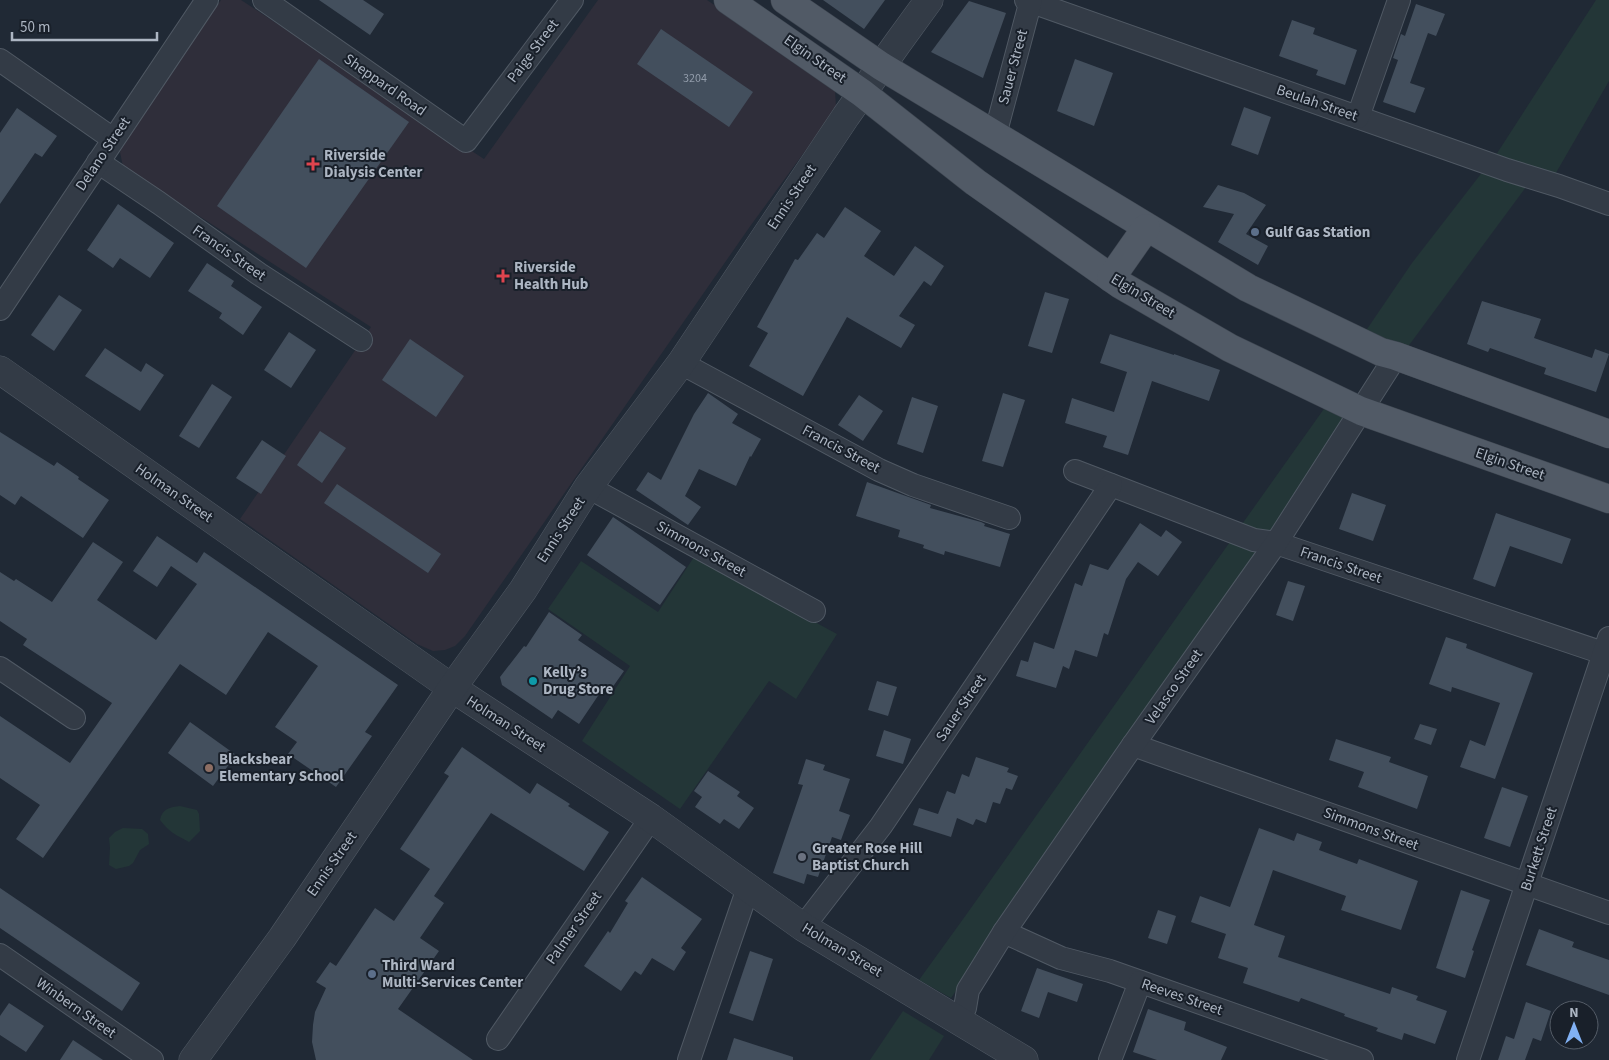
<svg xmlns="http://www.w3.org/2000/svg" width="1609" height="1060" viewBox="0 0 1609 1060" font-family="'Source Sans 3',sans-serif">
  <style>
    .medical { fill: #2f2e3a }
    .green { fill: #233637 }
    .building { fill: #434f5d }
    .lines { fill: none; stroke-linecap: round; stroke-linejoin: round }
    .minor-casing { stroke: #505964; stroke-width: 24 }
    .tertiary-casing { stroke: #505964; stroke-width: 29 }
    .primary-casing { stroke: #3c444f; stroke-width: 29 }
    .minor { stroke: #333b46; stroke-width: 22 }
    .tertiary { stroke: #333b46; stroke-width: 28 }
    .primary { stroke: #515a66; stroke-width: 28 }
    .health-dot { fill: #e0444e; stroke: #19202a; stroke-width: 2 }
    .service-dot { fill: #5c6f8a; stroke: #19202a; stroke-width: 2 }
    .culture-dot { fill: #0f9aa8; stroke: #19202a; stroke-width: 2 }
    .education-dot { fill: #8d6e63; stroke: #19202a; stroke-width: 2 }
    .worship-dot { fill: #6b7280; stroke: #19202a; stroke-width: 2 }
    .labels { text-anchor: middle; dominant-baseline: central; stroke-width: 4; stroke-linejoin: round; paint-order: stroke }
    .number-label { font-size: 12px; fill: #929caa }
    .street-label { font-size: 15px; fill: #adb6c3; stroke: #19202a }
    .poi-label { font-size: 15px; font-weight: bold; fill: #adb6c3; stroke: #19202a; text-anchor: start }
  </style>
  <rect width="100%" height="100%" fill="#202935"/>
  <polygon class="medical" points="221,0 241,0 484,159 598,0 707,0 831,85 835,91 836,107 830,117 751,225 465,636 455,646 445,650 433,651 417,644 240,519 371,327 123,167 120,152 125,140"/>
  <g class="green">
    <polygon points="1596,0 1609,0 1609,81 1553,178 1494,158"/>
    <polygon points="1484,170 1526,187 1404,352 1363,335 1412,263"/>
    <polygon points="1326,406 1349,418 1268,536 1240,527"/>
    <polygon points="1232,539 1258,551 951,998 919,980 966,915"/>
    <polygon points="694,557 837,634 796,699 769,681 680,809 582,741 630,666 548,609 581,561 658,612"/>
    <path d="M180,806L197,810L199,814L200,831L189,842C176,835 169,832 160,820C162,809 170,807 180,806Z"/>
    <polygon points="123,828 142,829 148,834 149,844 140,850 133,863 129,866 116,869 109,865 110,848 109,838 115,832"/>
    <polygon points="903,1011 944,1036 929,1060 870,1060"/>
  </g>
  <g class="building">
    <polygon points="319,0 363,0 384,14 370,35"/>
    <polygon points="823,0 885,0 864,29"/>
    <polygon points="969,1 1006,13 983,78 931,52"/>
    <polygon points="1416,4 1445,14 1436,36 1428,33 1410,83 1425,88 1415,113 1383,102 1398,60 1393,58 1401,34 1405,36"/>
    <polygon points="1292,20 1315,28 1313,34 1357,50 1345,85 1316,75 1318,70 1279,56"/>
    <polygon points="661,29 753,92 729,127 637,64"/>
    <polygon points="319,59 409,122 306,268 217,206"/>
    <polygon points="1075,59 1113,73 1094,126 1057,111"/>
    <polygon points="1244,107 1271,117 1258,155 1231,145"/>
    <polygon points="17,108 57,136 42,157 35,153 0,204 0,133"/>
    <polygon points="1218,185 1244,193 1266,205 1246,234 1268,246 1258,265 1218,242 1234,214 1203,207"/>
    <polygon points="118,204 174,243 150,278 120,258 113,268 87,250"/>
    <polygon points="845,207 881,231 864,256 894,276 915,246 944,266 931,286 924,281 899,316 915,325 901,348 847,317 803,396 749,366 768,333 757,327 795,259 798,260 817,233 824,238"/>
    <polygon points="207,263 234,281 231,286 262,307 243,335 219,318 222,313 188,291"/>
    <polygon points="1045,292 1069,299 1052,353 1028,346"/>
    <polygon points="59,295 82,310 54,351 31,335"/>
    <polygon points="1482,301 1541,319 1534,338 1592,358 1595,349 1609,354 1596,392 1544,374 1546,368 1490,348 1488,352 1467,344"/>
    <polygon points="289,332 316,350 291,388 264,370"/>
    <polygon points="1110,334 1174,355 1174,354 1220,370 1209,401 1152,381 1128,455 1103,447 1107,436 1065,423 1072,398 1114,412 1127,372 1100,363"/>
    <polygon points="410,339 464,376 436,417 382,380"/>
    <polygon points="105,348 141,372 146,363 164,375 140,411 85,376"/>
    <polygon points="212,384 232,397 199,448 179,436"/>
    <polygon points="708,393 738,414 732,423 761,439 751,457 750,456 736,486 699,469 685,496 701,507 688,525 636,490 648,472 661,480 694,414"/>
    <polygon points="1003,393 1025,400 1003,467 982,461"/>
    <polygon points="859,395 883,411 863,441 838,425"/>
    <polygon points="912,397 938,406 923,453 897,444"/>
    <polygon points="320,431 346,448 322,483 297,465"/>
    <polygon points="0,432 54,466 57,462 79,477 78,479 109,500 83,538 21,496 15,505 0,495"/>
    <polygon points="262,440 286,456 261,494 236,478"/>
    <polygon points="867,482 931,505 930,508 981,522 985,524 984,526 1010,534 1000,567 945,551 944,555 923,548 924,545 898,537 900,530 856,516"/>
    <polygon points="337,484 441,554 428,573 324,503"/>
    <polygon points="1352,493 1386,505 1373,541 1339,529"/>
    <polygon points="1496,513 1571,539 1562,564 1510,546 1495,587 1473,579"/>
    <polygon points="613,517 686,567 660,605 587,555"/>
    <polygon points="1140,523 1161,537 1166,530 1182,542 1158,576 1138,562 1126,579 1108,635 1104,633 1097,657 1075,650 1069,669 1063,666 1056,688 1016,676 1021,660 1028,662 1034,642 1054,649 1075,583 1082,586 1090,564 1108,570"/>
    <polygon points="157,536 197,563 204,552 398,685 365,732 372,736 336,787 288,754 297,742 275,727 318,666 268,632 226,695 180,664 43,858 16,839 40,805 0,778 0,716 70,763 112,703 23,645 27,639 0,621 0,572 14,581 16,579 52,602 93,542 123,562 97,600 156,640 197,584 171,566 157,587 133,571"/>
    <polygon points="1288,581 1305,586 1293,621 1276,615"/>
    <polygon points="549,612 582,635 578,640 624,671 612,688 606,684 579,724 558,710 552,719 502,685 500,677 524,646 526,647"/>
    <polygon points="1446,637 1467,644 1466,648 1533,673 1495,779 1460,767 1470,740 1485,746 1500,703 1452,687 1451,692 1429,684"/>
    <polygon points="877,681 897,687 888,716 868,710"/>
    <polygon points="190,722 236,755 213,786 168,753"/>
    <polygon points="1420,724 1437,729 1431,745 1414,739"/>
    <polygon points="884,730 911,739 903,764 876,756"/>
    <polygon points="1336,739 1391,757 1389,762 1428,776 1417,809 1358,787 1364,772 1329,760"/>
    <polygon points="462,747 530,794 537,783 570,804 568,806 609,832 584,871 491,813 434,896 444,903 420,938 439,951 398,1009 473,1060 316,1060 312,1042 313,1025 315,1012 326,988 316,982 330,962 336,966 375,908 394,921 430,869 400,849 449,776 444,773"/>
    <polygon points="976,757 1009,768 1007,772 1018,776 1012,790 1006,788 1000,804 993,802 986,823 976,819 973,825 957,818 951,837 913,825 919,808 938,814 947,791 955,794 962,774 969,777"/>
    <polygon points="806,759 825,765 823,770 850,779 839,811 850,815 841,840 832,837 818,877 807,874 804,884 773,873 803,785 798,784"/>
    <polygon points="708,771 740,792 737,796 754,808 739,829 724,819 720,824 695,807 702,797 694,791"/>
    <polygon points="1502,787 1528,796 1510,847 1484,838"/>
    <polygon points="1259,828 1294,841 1297,833 1322,842 1319,850 1357,864 1359,859 1418,881 1401,930 1341,910 1346,896 1273,870 1254,925 1285,936 1278,957 1390,994 1392,987 1418,996 1416,1000 1447,1011 1435,1044 1404,1033 1402,1040 1376,1031 1378,1028 1344,1016 1345,1014 1301,998 1299,1002 1243,983 1248,968 1218,958 1226,934 1191,922 1200,896 1230,907"/>
    <polygon points="642,877 702,919 681,948 686,952 674,971 652,958 641,975 635,971 621,991 584,966 608,931 610,933 628,903 625,901"/>
    <polygon points="0,888 140,983 122,1011 0,928"/>
    <polygon points="1461,890 1490,900 1472,950 1474,951 1465,978 1436,968"/>
    <polygon points="1158,910 1176,916 1167,944 1148,938"/>
    <polygon points="1539,929 1574,942 1572,947 1609,960 1609,995 1526,965"/>
    <polygon points="750,951 773,959 753,1021 729,1013"/>
    <polygon points="1037,968 1083,984 1077,1002 1048,992 1039,1018 1021,1011"/>
    <polygon points="1526,1002 1551,1011 1541,1041 1533,1038 1525,1060 1498,1060 1506,1036 1514,1039"/>
    <polygon points="9,1003 44,1026 26,1052 0,1035 0,1016"/>
    <polygon points="1148,1009 1186,1022 1184,1030 1227,1047 1221,1060 1157,1060 1133,1052"/>
    <polygon points="734,1038 793,1057 793,1060 727,1060"/>
    <polygon points="73,1040 103,1060 60,1060"/>
  </g>
  <g class="lines">
    <g class="minor-casing">
      <g id="minor">
        <polyline points="264,0 466,141 572,0"/>
        <polyline points="1026,0 1507,170 1559,186 1609,204"/>
        <polyline points="0,60 113,139"/>
        <polyline points="1358,117 1399,0"/>
        <polyline points="995,135 1031,0"/>
        <polyline points="98,162 159,203 259,274 361,340"/>
        <polyline points="0,309 207,0"/>
        <polyline points="681,363 879,470 913,485 1009,518"/>
        <polyline points="1075,471 1254,540 1276,543 1609,655"/>
        <polyline points="588,487 814,611"/>
        <polyline points="0,668 74,718"/>
        <polyline points="1133,745 1609,913"/>
        <polyline points="803,927 881,826 1111,485"/>
        <polyline points="1004,932 1061,958 1110,971 1362,1060"/>
        <polyline points="0,955 152,1060"/>
        <polyline points="959,1021 965,1008 968,990 1004,932 1133,745 1276,543 1396,356"/>
        <polyline points="498,1039 651,818"/>
        <polyline points="689,1060 748,888"/>
        <polyline points="1110,1060 1140,982"/>
        <polyline points="1468,1060 1609,638"/>
      </g>
    </g>
    <g class="tertiary-casing">
      <g id="tertiary">
        <polyline points="0,370 452,688 651,818 803,927 1024,1060"/>
        <polyline points="193,1060 282,938 452,688 523,590 588,487 681,363 846,116 897,44 929,0"/>
      </g>
    </g>
    <g class="primary-casing">
      <g id="primary">
        <polyline points="728,0 862,93 975,182 1121,285 1230,348 1361,411 1609,499"/>
        <polyline points="785,0 881,66 1248,288 1381,352 1396,356 1609,434"/>
        <polyline points="1111,278 1146,228"/>
      </g>
    </g>
    <use href="#minor" class="minor"/>
    <use href="#tertiary" class="tertiary"/>
    <use href="#primary" class="primary"/>
  </g>
  <g class="health-dot">
    <path d="M310.5 156.5h5v5h5v5h-5v5h-5v-5h-5v-5h5z"/>
    <path d="M500.5 268.5h5v5h5v5h-5v5h-5v-5h-5v-5h5z"/>
  </g>
  <g class="service-dot">
    <circle cx="1255" cy="232" r="5"/>
    <circle cx="372" cy="974" r="5"/>
  </g>
  <circle class="culture-dot" cx="533" cy="681" r="5"/>
  <circle class="education-dot" cx="209" cy="768" r="5"/>
  <circle class="worship-dot" cx="802" cy="857" r="5"/>
  <g class="labels">
    <g class="number-label">
      <text x="695" y="78">3204</text>
    </g>
    <g class="street-label">
      <text transform="translate(533 51) rotate(-53)">Paige Street</text>
      <text transform="translate(815 59) rotate(35)">Elgin Street</text>
      <text transform="translate(1013 67) rotate(-75)">Sauer Street</text>
      <text transform="translate(385 85) rotate(35)">Sheppard Road</text>
      <text transform="translate(1317 103) rotate(19)">Beulah Street</text>
      <text transform="translate(103 154) rotate(-56)">Delano Street</text>
      <text transform="translate(792 197) rotate(-56)">Ennis Street</text>
      <text transform="translate(229 253) rotate(35)">Francis Street</text>
      <text transform="translate(1143 296) rotate(31)">Elgin Street</text>
      <text transform="translate(841 449) rotate(28)">Francis Street</text>
      <text transform="translate(1510 464) rotate(19)">Elgin Street</text>
      <text transform="translate(174 493) rotate(35)">Holman Street</text>
      <text transform="translate(561 530) rotate(-57)">Ennis Street</text>
      <text transform="translate(701 549) rotate(29)">Simmons Street</text>
      <text transform="translate(1341 565) rotate(19)">Francis Street</text>
      <text transform="translate(1174 687) rotate(-55)">Velasco Street</text>
      <text transform="translate(961 708) rotate(-56)">Sauer Street</text>
      <text transform="translate(506 724) rotate(33)">Holman Street</text>
      <text transform="translate(1371 829) rotate(20)">Simmons Street</text>
      <text transform="translate(1539 849) rotate(-72)">Burkett Street</text>
      <text transform="translate(332 864) rotate(-55)">Ennis Street</text>
      <text transform="translate(574 928) rotate(-55)">Palmer Street</text>
      <text transform="translate(842 950) rotate(31)">Holman Street</text>
      <text transform="translate(1182 997) rotate(19)">Reeves Street</text>
      <text transform="translate(76 1008) rotate(35)">Winbern Street</text>
    </g>
    <g class="poi-label">
      <text x="324" y="155">Riverside<tspan x="324" dy="17">Dialysis Center</tspan></text>
      <text x="1265" y="232">Gulf Gas Station</text>
      <text x="514" y="267">Riverside<tspan x="514" dy="17">Health Hub</tspan></text>
      <text x="543" y="672">Kelly’s<tspan x="543" dy="17">Drug Store</tspan></text>
      <text x="219" y="759">Blacksbear<tspan x="219" dy="17">Elementary School</tspan></text>
      <text x="812" y="848">Greater Rose Hill<tspan x="812" dy="17">Baptist Church</tspan></text>
      <text x="382" y="965">Third Ward<tspan x="382" dy="17">Multi-Services Center</tspan></text>
    </g>
  </g>
  <g transform="translate(1574 1025)"><circle r="24" fill="#19202a" stroke="#545c67"/>
  <path d="M0-4L9 19L0 12L-9 19Z" fill="#81b1f4"/>
  <text y="-8" font-size="14" font-weight="bold" text-anchor="middle" fill="#adb6c3">N</text>
  </g>
  <path d="M12 32v8h145v-8" fill="none" stroke="#adb6c3" stroke-width="2.5"/>
  <text x="20" y="32" font-size="15" fill="#adb6c3" stroke="#19202a" stroke-width="4" paint-order="stroke">50 m</text>
</svg>
